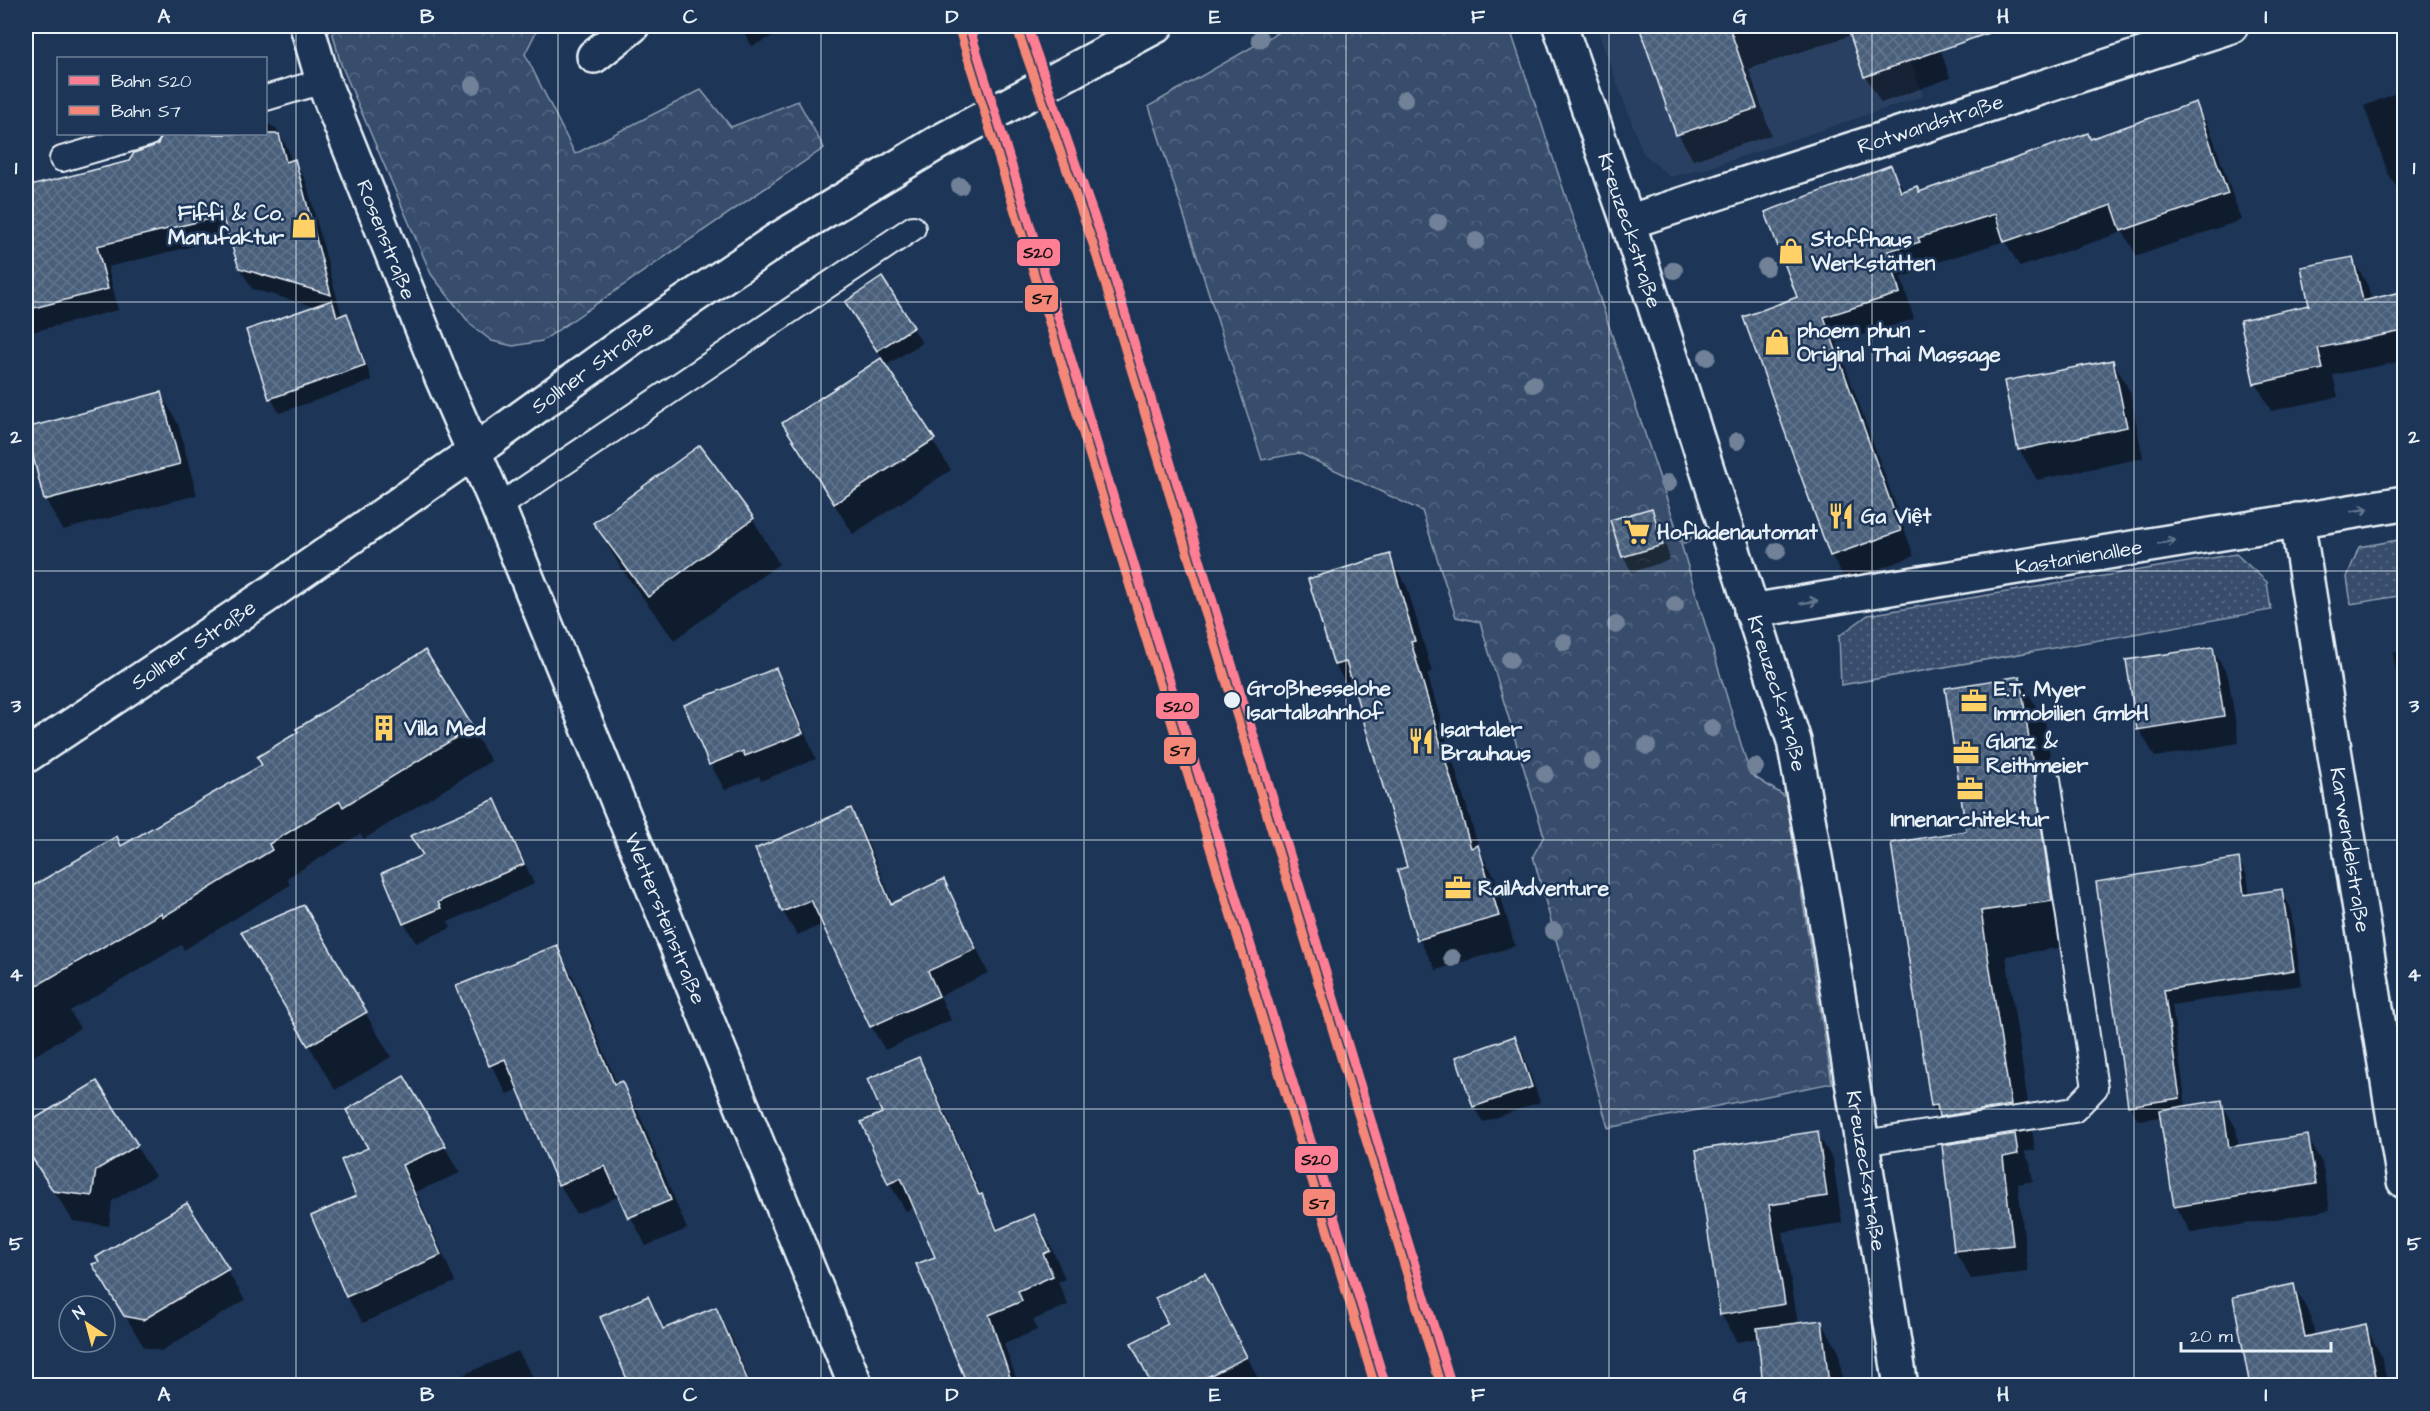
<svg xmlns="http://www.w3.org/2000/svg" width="2430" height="1411" viewBox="0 0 2430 1411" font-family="'Architects Daughter',sans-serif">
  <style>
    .built { fill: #2a4162 }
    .grass { fill: url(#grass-dots); stroke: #909fb2; stroke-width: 1.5 }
    .forest { fill: url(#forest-crowns); stroke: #909fb2; stroke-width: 1.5 }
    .shadow { fill: #0007 }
    .building { fill: url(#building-cross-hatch); stroke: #e8f1f8; stroke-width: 1.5 }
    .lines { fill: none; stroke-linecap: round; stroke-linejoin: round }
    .lane-casing { stroke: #e8f1f8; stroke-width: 28 }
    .street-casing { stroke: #e8f1f8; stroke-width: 38 }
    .lane { stroke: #1d3557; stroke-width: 24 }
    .street { stroke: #1d3557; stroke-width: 33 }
    .rail-1-casing { stroke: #1d3557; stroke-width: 14 }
    .rail-2-casing { stroke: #1d3557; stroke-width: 14 }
    .rail-1 { stroke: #fe7e93; stroke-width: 9 }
    .rail-2 { stroke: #f48777; stroke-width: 9 }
    .tree { fill: #708198 }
    .oneway { stroke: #64778f }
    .grid { fill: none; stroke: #e8f1f8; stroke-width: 1.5; stroke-opacity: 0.55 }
    .stop-dot { fill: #e8f1f8; stroke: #1d3557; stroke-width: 2 }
    .labels { text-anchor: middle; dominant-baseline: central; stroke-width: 5; stroke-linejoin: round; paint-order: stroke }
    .street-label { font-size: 21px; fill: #e8f1f8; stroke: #1d3557 }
    .poi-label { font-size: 21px; font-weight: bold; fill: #e8f1f8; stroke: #1d3557; text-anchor: start }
    .stop-label { font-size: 21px; font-weight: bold; fill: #e8f1f8; stroke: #1d3557; text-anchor: start }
    .line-badge { stroke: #1d3557; stroke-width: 2 }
    .pale-badge-label { font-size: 16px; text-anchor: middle; font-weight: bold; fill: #111 }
    .neatline { fill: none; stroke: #e8f1f8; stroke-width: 2 }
    .grid-label { font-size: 20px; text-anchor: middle; font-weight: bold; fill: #e8f1f8 }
  </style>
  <defs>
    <pattern id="grass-dots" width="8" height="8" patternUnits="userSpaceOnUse" patternTransform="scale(1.5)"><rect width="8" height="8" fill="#374d6c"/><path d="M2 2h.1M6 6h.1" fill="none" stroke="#546782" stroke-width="1.8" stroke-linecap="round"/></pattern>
    <pattern id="forest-crowns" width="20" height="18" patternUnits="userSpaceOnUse" patternTransform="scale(1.5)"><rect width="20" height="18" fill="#374d6c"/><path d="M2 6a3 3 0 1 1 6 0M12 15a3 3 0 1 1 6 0" fill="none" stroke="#546782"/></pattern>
    <pattern id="building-cross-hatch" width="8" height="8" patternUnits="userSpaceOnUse" patternTransform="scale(1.5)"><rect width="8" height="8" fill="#495e7a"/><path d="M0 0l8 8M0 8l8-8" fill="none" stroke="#63768e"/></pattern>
  </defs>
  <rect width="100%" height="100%" fill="#1d3557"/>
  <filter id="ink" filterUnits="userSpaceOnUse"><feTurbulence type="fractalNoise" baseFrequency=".0167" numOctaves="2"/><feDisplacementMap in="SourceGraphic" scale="12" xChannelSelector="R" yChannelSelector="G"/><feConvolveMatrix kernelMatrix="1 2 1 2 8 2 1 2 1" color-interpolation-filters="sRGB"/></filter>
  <g filter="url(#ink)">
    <polygon class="built" points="1596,26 1899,26 1923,96 1708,168 1670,177 1643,153"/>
    <g class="grass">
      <polygon points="2404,539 2404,595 2351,604 2347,577 2359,547"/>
      <polygon points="2236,554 2267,582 2271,610 1841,685 1839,636 1868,615"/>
    </g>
    <g class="forest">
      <polygon points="331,26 539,26 525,54 575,154 701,90 731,127 798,101 824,148 542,341 513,346 492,341 471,325 431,274 340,62"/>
      <polygon points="1289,26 1509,26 1676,527 1750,774 1786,797 1832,1083 1608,1128 1533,856 1544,836 1480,622 1456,617 1422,511 1299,453 1262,460 1149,106"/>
    </g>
    <g class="shadow">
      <polygon points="740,26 794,26 752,46"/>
      <polygon points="1641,26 1941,26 1933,28 1950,78 1881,103 1866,77 1852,35 1749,69 1771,135 1693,160 1678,134"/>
      <polygon points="2404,90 2404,185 2397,188 2388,173 2364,106"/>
      <polygon points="2195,103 2210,129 2241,220 2137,256 2123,232 2020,267 2005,241 1932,264 1933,268 1901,277 1914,319 1837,343 1914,556 1846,581 1831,555 1799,298 1890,167 1905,192 1919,193 2087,134 2091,140"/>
      <polygon points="266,123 276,128 288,149 291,161 294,161 306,181 342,317 346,315 355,330 372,381 279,413 271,398 316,307 252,289 240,268 230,237 108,267 118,310 32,332 26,320 26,188 130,162 159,145 163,134 266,134"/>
      <polygon points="2352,258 2368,286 2371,300 2404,292 2404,361 2333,375 2338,397 2271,411 2256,383 2311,306"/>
      <polygon points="882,279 922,343 885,366 951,470 853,534 784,424 883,359 856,318"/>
      <polygon points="2113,361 2130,392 2143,458 2037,480 2019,449"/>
      <polygon points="161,393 178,424 197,495 63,530 46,500 27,429"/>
      <polygon points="700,447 753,519 779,564 674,640 621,568 595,524"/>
      <polygon points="1652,510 1660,525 1670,560 1632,572 1623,557"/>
      <polygon points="1389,556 1407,587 1432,672 1427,673 1480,852 1495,877 1515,946 1436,970 1419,939 1408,868 1357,694 1353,695 1335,665"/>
      <polygon points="2212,648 2228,676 2239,743 2155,757 2139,729"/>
      <polygon points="2404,651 2404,700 2400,693 2393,653"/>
      <polygon points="775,670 790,696 816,759 761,781 759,776 725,790 710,764"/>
      <polygon points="2019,677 2045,722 2077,945 2006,956 2035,1150 2024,1152 2030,1163 2033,1181 2018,1184 2028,1272 1971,1279 1955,1251 1944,1146 1955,1145 1932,1106 1892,844 1968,832"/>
      <polygon points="471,728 491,761 364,839 360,834 287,878 290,885 184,950 181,945 70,1011 80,1028 26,1061 26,918 33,913 26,901 26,892 116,838 122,848 263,766 300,732"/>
      <polygon points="494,800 506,820 534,884 448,922 451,928 416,943 404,923 423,857 412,837"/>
      <polygon points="850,810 864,833 894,905 943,881 957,905 988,973 940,996 951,1020 885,1050 871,1026 824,924 797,935 783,912 757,849"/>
      <polygon points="2238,860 2247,875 2250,896 2281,891 2290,906 2302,985 2172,1005 2186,1107 2221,1102 2236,1128 2239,1147 2307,1136 2322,1163 2330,1210 2191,1233 2176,1206 2161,1117 2138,1120 2129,1105 2097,883"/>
      <polygon points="304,907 391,1057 335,1090 243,932"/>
      <polygon points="556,947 573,976 617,1084 621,1082 638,1111 687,1229 646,1246 620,1196 576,1214 560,1185 519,1089 507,1094 491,1065"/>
      <polygon points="1515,1038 1523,1053 1540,1102 1483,1122 1474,1107 1458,1058"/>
      <polygon points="918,1058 934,1087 984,1201 1000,1231 1034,1216 1050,1244 1065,1279 1058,1282 1068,1305 1033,1320 1037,1330 1004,1344 1019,1386 971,1386 937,1258 915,1207 906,1211 889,1183 884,1113"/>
      <polygon points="404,1078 460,1173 416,1192 455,1282 363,1323 347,1297 313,1216 358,1196"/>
      <polygon points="96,1083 155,1176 112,1201 109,1226 73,1221 26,1147 26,1126"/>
      <polygon points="1817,1133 1833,1160 1842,1223 1783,1232 1798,1324 1821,1321 1839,1352 1843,1386 1765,1386 1759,1338 1737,1342 1721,1314 1697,1151"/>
      <polygon points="187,1205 245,1300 161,1351 144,1347 112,1294 101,1263"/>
      <polygon points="1205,1275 1221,1302 1261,1385 1154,1386 1170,1325"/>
      <polygon points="2294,1286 2311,1317 2315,1336 2365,1326 2382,1357 2388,1386 2252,1386"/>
      <polygon points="647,1298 665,1330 715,1309 731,1336 752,1386 632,1386"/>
      <polygon points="518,1351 538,1386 437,1386"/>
      <polygon points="147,1380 150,1386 139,1386"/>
    </g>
    <g class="building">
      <polygon points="1639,26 1729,26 1757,108 1676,135"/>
      <polygon points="1847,26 1993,26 1994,31 1864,77"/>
      <polygon points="2196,102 2228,194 2121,231 2112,205 2004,242 1995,214 1918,238 1920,242 1888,251 1900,293 1824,317 1901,531 1830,556 1743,317 1797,297 1765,212 1891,165 1901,192 1917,186 1919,192 2088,133 2090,139"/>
      <polygon points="162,134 279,134 286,162 295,159 331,295 239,268 222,216 97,246 108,289 26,310 26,187 129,161 134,153 158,144"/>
      <polygon points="2353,257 2363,301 2404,291 2404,331 2318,348 2323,369 2254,384 2240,320 2309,305 2301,267"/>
      <polygon points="882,277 914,327 877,351 845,302"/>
      <polygon points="332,300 337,317 347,313 365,365 269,399 246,330"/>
      <polygon points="881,358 935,439 834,504 782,423"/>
      <polygon points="2113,360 2127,427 2018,450 2004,381"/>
      <polygon points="161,392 180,464 44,500 26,428"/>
      <polygon points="700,445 754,518 648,597 593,523"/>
      <polygon points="1652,508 1663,545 1622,557 1610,520"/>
      <polygon points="1390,554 1415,641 1411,642 1471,848 1478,845 1499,916 1417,940 1397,870 1407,867 1346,662 1334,665 1308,579"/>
      <polygon points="2213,647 2224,716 2137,730 2126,660"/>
      <polygon points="425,650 473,727 343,807 340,801 269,844 272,850 163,917 161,913 26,992 26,890 117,836 121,846 262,765 257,757 298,732 296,729"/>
      <polygon points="776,668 803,733 745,756 743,751 709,765 684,705"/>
      <polygon points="2020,676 2052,901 1981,911 2011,1105 1939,1117 1937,1105 1931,1106 1891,843 1966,831 1945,688"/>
      <polygon points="495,799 524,864 438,902 441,908 403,924 382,873 423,855 410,836"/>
      <polygon points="851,808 891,904 944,879 976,949 928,971 939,996 870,1027 811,900 782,912 755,849"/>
      <polygon points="2239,858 2244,895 2282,889 2294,970 2164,990 2180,1098 2128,1106 2096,882"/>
      <polygon points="304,905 367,1012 308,1046 241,932"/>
      <polygon points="557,945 614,1084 622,1081 671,1200 628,1218 605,1166 558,1185 505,1059 489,1066 456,986"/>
      <polygon points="1515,1036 1532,1087 1473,1107 1456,1057"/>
      <polygon points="919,1057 979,1195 982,1194 997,1230 1034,1214 1050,1251 1043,1254 1053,1276 1018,1291 1022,1301 989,1315 1013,1386 968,1386 916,1264 935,1257 901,1178 888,1184 861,1122 882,1113 867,1079"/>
      <polygon points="404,1076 446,1146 402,1165 441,1255 346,1297 311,1216 356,1196 341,1160 368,1148 346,1110"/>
      <polygon points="97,1081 138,1145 96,1170 92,1196 53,1191 26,1148 26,1124"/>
      <polygon points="2222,1100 2229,1147 2308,1135 2316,1184 2174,1207 2159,1110"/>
      <polygon points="1818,1131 1827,1196 1769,1205 1785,1304 1720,1315 1696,1150"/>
      <polygon points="2015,1134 2018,1154 2003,1157 2013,1245 1954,1251 1942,1145"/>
      <polygon points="187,1203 229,1269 143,1320 124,1316 92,1264 99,1262 96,1257"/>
      <polygon points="1205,1273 1247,1357 1189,1386 1152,1386 1131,1343 1168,1324 1155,1298"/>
      <polygon points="2294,1284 2305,1337 2366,1324 2378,1386 2250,1386 2233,1297"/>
      <polygon points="648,1296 663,1329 716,1307 750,1386 630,1386 600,1317"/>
      <polygon points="1822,1320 1829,1386 1763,1386 1757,1328"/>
    </g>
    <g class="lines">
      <g class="lane-casing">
        <g id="lane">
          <polyline points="266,98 323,81"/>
          <polyline points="62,159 148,134"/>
          <polyline points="498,507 913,228"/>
          <polyline points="1863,1143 2074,1110 2095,1088 2048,779"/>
        </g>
      </g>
      <g class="street-casing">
        <g id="street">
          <path id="s1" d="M307,26L323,81L442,378L498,507L856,1386"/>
          <path id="s2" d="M1560,26L1628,222L1794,741L1823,901L1901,1386"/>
          <polyline points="594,56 632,26"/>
          <path id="s3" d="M1628,222L2231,26"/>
          <path id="s4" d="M2297,520L2404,1181"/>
          <path id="s5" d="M1751,611L2404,503"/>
          <path id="s6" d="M26,756L265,597L475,451L629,340L777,240L937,143L1156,26"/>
        </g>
      </g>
      <use href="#lane" class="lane"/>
      <use href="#street" class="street"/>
      <g class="rail-1-casing">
        <g id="rail-1">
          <polyline points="969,26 1386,1386"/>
          <polyline points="1027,26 1103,241 1452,1386"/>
        </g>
      </g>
      <g class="rail-2-casing">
        <g id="rail-2">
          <polyline points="959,29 1375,1386"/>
          <polyline points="1017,29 1093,244 1441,1386"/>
        </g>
      </g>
      <use href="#rail-1" class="rail-1"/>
      <use href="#rail-2" class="rail-2"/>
    </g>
    <g class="tree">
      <circle cx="1260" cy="39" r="9"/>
      <circle cx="473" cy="85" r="9"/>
      <circle cx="1405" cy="99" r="9"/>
      <circle cx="960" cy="186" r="9"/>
      <circle cx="1438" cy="222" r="9"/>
      <circle cx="1476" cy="241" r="9"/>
      <circle cx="1766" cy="267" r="9"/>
      <circle cx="1674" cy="270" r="9"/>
      <circle cx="1707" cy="357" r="9"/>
      <circle cx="1533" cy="384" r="9"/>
      <circle cx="1737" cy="441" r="9"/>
      <circle cx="1668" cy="483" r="9"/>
      <circle cx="1684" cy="535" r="9"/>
      <circle cx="1777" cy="551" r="9"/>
      <circle cx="1675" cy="605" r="9"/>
      <circle cx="1616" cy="625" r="9"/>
      <circle cx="1564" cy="642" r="9"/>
      <circle cx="1510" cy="660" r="9"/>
      <circle cx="1712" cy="728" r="9"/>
      <circle cx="1647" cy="746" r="9"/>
      <circle cx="1592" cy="761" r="9"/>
      <circle cx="1755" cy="767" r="9"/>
      <circle cx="1545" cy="774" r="9"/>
      <circle cx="1554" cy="931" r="9"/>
      <circle cx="1452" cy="958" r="9"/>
    </g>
    <defs><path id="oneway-shaft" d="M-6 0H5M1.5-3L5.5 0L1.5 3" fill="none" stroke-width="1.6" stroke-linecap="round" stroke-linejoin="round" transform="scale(1.5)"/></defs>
    <g class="oneway">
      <use href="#oneway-shaft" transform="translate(2360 510) rotate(-9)"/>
      <use href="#oneway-shaft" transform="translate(2167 542) rotate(-10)"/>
      <use href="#oneway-shaft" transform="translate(1809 602) rotate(-10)"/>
    </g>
  </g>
  <path class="grid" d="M296,26V1386M558,26V1386M821,26V1386M1084,26V1386M1346,26V1386M1609,26V1386M1872,26V1386M2134,26V1386M26,302H2404M26,571H2404M26,840H2404M26,1109H2404"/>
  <defs>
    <g id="shop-bare" transform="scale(2.07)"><path d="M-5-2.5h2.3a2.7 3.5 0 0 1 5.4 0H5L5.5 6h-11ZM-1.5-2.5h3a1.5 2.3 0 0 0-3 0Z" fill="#ffd166" stroke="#1d3557" stroke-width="2.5" paint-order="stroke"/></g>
    <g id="restaurant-bare" transform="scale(2.07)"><path d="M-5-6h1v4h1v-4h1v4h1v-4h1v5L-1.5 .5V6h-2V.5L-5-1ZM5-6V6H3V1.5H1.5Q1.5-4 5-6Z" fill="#ffd166" stroke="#1d3557" stroke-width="2.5" paint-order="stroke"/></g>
    <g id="supermarket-bare" transform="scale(2.07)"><path d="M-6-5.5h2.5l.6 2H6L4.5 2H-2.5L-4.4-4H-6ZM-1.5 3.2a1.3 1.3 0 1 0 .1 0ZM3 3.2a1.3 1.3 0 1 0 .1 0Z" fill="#ffd166" stroke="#1d3557" stroke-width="2.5" paint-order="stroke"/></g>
    <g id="office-bare" transform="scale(2.07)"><path d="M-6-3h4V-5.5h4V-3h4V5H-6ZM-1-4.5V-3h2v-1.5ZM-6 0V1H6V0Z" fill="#ffd166" stroke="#1d3557" stroke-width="2.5" paint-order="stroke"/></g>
    <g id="building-bare" transform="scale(2.07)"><path d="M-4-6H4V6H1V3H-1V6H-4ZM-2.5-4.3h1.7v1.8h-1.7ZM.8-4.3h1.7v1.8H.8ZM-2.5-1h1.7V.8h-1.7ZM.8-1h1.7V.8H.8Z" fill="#ffd166" stroke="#1d3557" stroke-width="2.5" paint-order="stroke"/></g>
  </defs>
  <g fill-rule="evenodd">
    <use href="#shop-bare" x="304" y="225"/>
    <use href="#shop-bare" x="1791" y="251"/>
    <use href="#shop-bare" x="1777" y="342"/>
    <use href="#restaurant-bare" x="1841" y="516"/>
    <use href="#supermarket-bare" x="1637" y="532"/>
    <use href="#office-bare" x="1974" y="701"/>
    <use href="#building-bare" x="384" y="728"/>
    <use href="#restaurant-bare" x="1421" y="741"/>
    <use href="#office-bare" x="1966" y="753"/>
    <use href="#office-bare" x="1970" y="789"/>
    <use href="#office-bare" x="1458" y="888"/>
  </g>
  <circle class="stop-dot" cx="1232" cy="700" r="9"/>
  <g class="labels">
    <g class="street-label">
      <text stroke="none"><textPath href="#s3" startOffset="318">Rotwandstraße</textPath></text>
      <text stroke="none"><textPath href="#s2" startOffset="216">Kreuzeckstraße</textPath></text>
      <text stroke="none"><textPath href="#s1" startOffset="228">Rosenstraße</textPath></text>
      <text stroke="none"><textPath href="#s6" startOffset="687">Sollner Straße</textPath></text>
      <text stroke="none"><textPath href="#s5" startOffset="332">Kastanienallee</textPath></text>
      <text stroke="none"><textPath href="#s6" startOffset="201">Sollner Straße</textPath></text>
      <text stroke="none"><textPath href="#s2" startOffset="702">Kreuzeckstraße</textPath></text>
      <text stroke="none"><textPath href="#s4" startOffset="334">Karwendelstraße</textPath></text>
      <text stroke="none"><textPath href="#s1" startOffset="962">Wettersteinstraße</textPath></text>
      <text stroke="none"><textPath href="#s2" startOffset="1188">Kreuzeckstraße</textPath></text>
    </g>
    <g class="poi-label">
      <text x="284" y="213" text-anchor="end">Fiffi &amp; Co.<tspan x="284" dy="24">Manufaktur</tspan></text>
      <text x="1811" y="239">Stoffhaus<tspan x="1811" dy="24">Werkstätten</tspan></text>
      <text x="1797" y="330">phoem phun -<tspan x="1797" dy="24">Original Thai Massage</tspan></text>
      <text x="1861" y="516">Ga Việt</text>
      <text x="1657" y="532">Hofladenautomat</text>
      <text x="1994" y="689">E.T. Myer<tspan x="1994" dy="24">Immobilien GmbH</tspan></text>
      <text x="404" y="728">Villa Med</text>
      <text x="1441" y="729">Isartaler<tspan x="1441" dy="24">Brauhaus</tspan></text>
      <text x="1986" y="741">Glanz &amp;<tspan x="1986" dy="24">Reithmeier</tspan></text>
      <text x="1970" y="819" text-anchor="middle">Innenarchitektur</text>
      <text x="1478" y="888">RailAdventure</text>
    </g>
    <g class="stop-label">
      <text x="1247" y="688">Großhesselohe<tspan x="1247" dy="24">Isartalbahnhof</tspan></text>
    </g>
  </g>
  <g class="line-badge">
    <rect x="1016" y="238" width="45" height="29" rx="6" fill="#fe7e93"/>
    <rect x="1024" y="284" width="35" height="29" rx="6" fill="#f48777"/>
    <rect x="1155" y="692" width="45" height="28" rx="6" fill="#fe7e93"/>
    <rect x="1163" y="736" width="34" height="29" rx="6" fill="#f48777"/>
    <rect x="1294" y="1145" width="45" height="29" rx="6" fill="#fe7e93"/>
    <rect x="1302" y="1188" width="34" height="29" rx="6" fill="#f48777"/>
  </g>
  <g class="pale-badge-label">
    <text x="1038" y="258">S20</text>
    <text x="1042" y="304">S7</text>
    <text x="1178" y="712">S20</text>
    <text x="1180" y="756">S7</text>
    <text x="1316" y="1165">S20</text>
    <text x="1319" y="1209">S7</text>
  </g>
  <rect width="2430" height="1411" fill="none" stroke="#1d3557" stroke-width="66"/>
  <rect x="57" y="57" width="210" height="78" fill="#1d3557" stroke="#6e8097" stroke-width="1.5"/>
  <rect x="69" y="76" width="30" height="9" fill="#fe7e93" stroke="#6e8097" stroke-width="1.5"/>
  <text x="111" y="87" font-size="18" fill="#e8f1f8">Bahn S20</text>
  <rect x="69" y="106" width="30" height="9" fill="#f48777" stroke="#6e8097" stroke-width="1.5"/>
  <text x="111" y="117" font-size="18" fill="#e8f1f8">Bahn S7</text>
  <g transform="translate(87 1324) rotate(324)"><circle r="28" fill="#1d3557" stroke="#6e8097" stroke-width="1.5"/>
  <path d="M0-4.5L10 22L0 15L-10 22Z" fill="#ffd166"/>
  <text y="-9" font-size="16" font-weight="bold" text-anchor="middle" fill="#e8f1f8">N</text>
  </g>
  <path d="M2181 1342v9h150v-9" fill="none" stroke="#e8f1f8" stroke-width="3"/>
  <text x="2190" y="1342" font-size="18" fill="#e8f1f8" stroke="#1d3557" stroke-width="4.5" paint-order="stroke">20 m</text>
  <rect x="33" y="33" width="2364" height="1345" class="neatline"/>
  <g class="grid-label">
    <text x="164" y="23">A</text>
    <text x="427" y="23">B</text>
    <text x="690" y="23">C</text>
    <text x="952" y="23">D</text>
    <text x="1215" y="23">E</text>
    <text x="1478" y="23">F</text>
    <text x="1740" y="23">G</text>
    <text x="2003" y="23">H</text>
    <text x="2266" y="23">I</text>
    <text x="16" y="174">1</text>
    <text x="2414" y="174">1</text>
    <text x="16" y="443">2</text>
    <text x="2414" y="443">2</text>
    <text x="16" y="712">3</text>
    <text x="2414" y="712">3</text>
    <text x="16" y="981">4</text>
    <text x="2414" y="981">4</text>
    <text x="16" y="1250">5</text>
    <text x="2414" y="1250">5</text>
    <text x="164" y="1401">A</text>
    <text x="427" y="1401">B</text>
    <text x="690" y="1401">C</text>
    <text x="952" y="1401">D</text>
    <text x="1215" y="1401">E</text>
    <text x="1478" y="1401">F</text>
    <text x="1740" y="1401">G</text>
    <text x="2003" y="1401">H</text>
    <text x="2266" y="1401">I</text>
  </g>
</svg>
